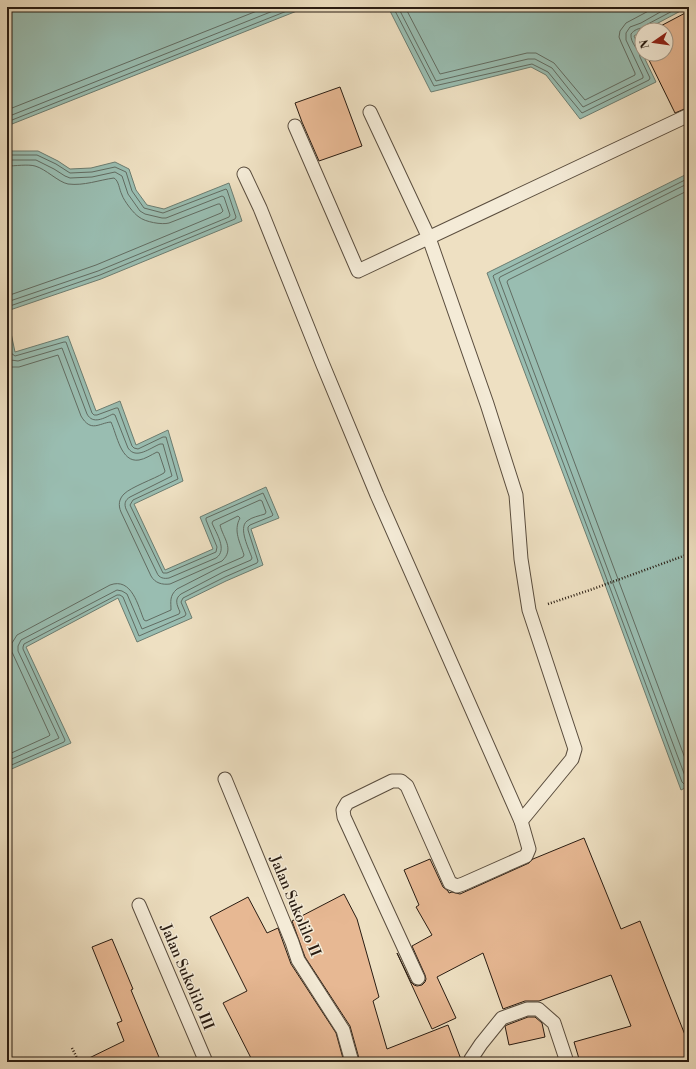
<svg xmlns="http://www.w3.org/2000/svg" width="696" height="1069" viewBox="0 0 696 1069" font-family="'Libre Bodoni',serif">
  <style>
    .water { fill: #99bdb1; stroke: #6c7d71 }
    .lines { fill: none; stroke-linecap: round; stroke-linejoin: round }
    .shore { stroke: #616c62; stroke-width: 1 }
    .building { fill: #e7b893; stroke: #291c12 }
    .lane-casing { stroke: #5a4d3e; stroke-width: 15 }
    .path { stroke: #291c12; stroke-width: 2.5; stroke-dasharray: 1 2; stroke-linecap: butt }
    .lane { stroke: #f4ebd7; stroke-width: 13 }
    .labels { text-anchor: middle; dominant-baseline: central; stroke-width: 3; stroke-linejoin: round; paint-order: stroke }
    .street-label { font-size: 15px; fill: #291c12; stroke: #f4ebd7 }
  </style>
  <rect width="100%" height="100%" fill="#eee0c2"/>
  <filter id="stains"><feTurbulence type="fractalNoise" baseFrequency=".005" numOctaves="4"/><feColorMatrix values="0 0 0 0 .2 0 0 0 0 .09 0 0 0 0 .02 0 0 0 .5 -.17"/></filter>
  <radialGradient id="worn" r=".72"><stop offset=".6" stop-color="#630" stop-opacity="0"/><stop offset="1" stop-color="#630" stop-opacity=".3"/></radialGradient>
  <g class="water">
    <polygon points="7,7 307,7 7,126"/>
    <polygon points="388,7 688,7 645,30 642,30 642,31 634,36 656,82 580,119 546,75 531,67 431,92"/>
    <polygon points="7,151 38,151 58,161 70,169 91,168 115,162 129,169 136,190 147,205 164,209 229,183 242,221 101,279 7,311"/>
    <polygon points="689,173 689,786 681,790 600,571 487,273"/>
    <polygon points="7,314 15,352 68,336 96,411 120,401 136,445 168,430 183,481 134,504 165,570 213,549 200,517 266,487 279,518 251,529 263,565 226,581 185,601 192,618 137,642 118,598 26,647 71,743 7,771"/>
  </g>
  <g class="lines">
    <g class="shore">
      <path d="M393,7L434,86L532,64L548,72L582,113L649,80L650,78L640,57C639,49 630,43 631,34C634,30 639,28 643,28L646,25L680,7"/>
      <polyline points="398,7 436,81 528,59 535,59 552,68 583,107 643,78 643,76 626,40 626,33 630,27 641,23 669,7"/>
      <polyline points="405,7 440,74 527,53 536,53 554,63 585,100 635,75 635,73 621,42 619,37 620,31 626,23 656,7"/>
      <polyline points="7,110 267,7"/>
      <polyline points="7,117 283,7"/>
      <polyline points="7,122 297,7"/>
      <polyline points="7,155 37,155 56,164 70,173 92,172 115,167 126,172 132,191 144,208 163,213 226,189 227,190 236,217 235,219 100,275 7,307"/>
      <polyline points="7,160 36,160 54,169 65,176 70,178 92,177 115,172 122,176 128,194 140,211 145,214 162,218 166,218 222,196 224,197 230,215 229,217 98,271 7,302"/>
      <path d="M7,166C15,166 28,164 35,166C46,169 58,182 68,184C84,186 99,180 114,178C119,181 119,189 122,195C124,201 134,214 139,217C145,222 162,225 169,223L218,204H220L223,211L221,213L96,265L7,296"/>
      <polyline points="689,178 494,275 493,276 603,569 682,782 684,784 689,783"/>
      <polyline points="689,183 500,277 499,279 685,776 689,778"/>
      <polyline points="689,190 508,280 507,282 689,769"/>
      <polyline points="7,333 11,353 15,356 64,342 66,342 92,413 94,415 97,415 116,408 118,408 132,446 134,448 138,449 163,437 166,437 178,479 133,500 130,505 163,573 167,573 216,552 217,547 206,520 206,518 263,493 264,495 273,515 272,516 250,525 248,527 248,530 258,561 257,563 225,577 183,598 181,602 186,614 185,616 139,636 123,597 120,595 117,595 24,644 23,647 23,649 65,740 64,742 7,767"/>
      <path d="M7,355L11,360L18,361L62,348L87,414C93,425 104,418 113,414L115,415L128,448C136,460 150,448 160,444H163L172,476L130,497C125,500 124,504 126,509L157,573C159,578 164,579 169,578L216,558C228,550 216,533 212,523L213,521L260,500L262,501L266,512L265,514C259,516 252,517 247,521C238,528 249,549 252,558L251,560L223,572L181,594C174,599 177,605 180,612L179,614L142,629L127,594L122,591L117,590L21,640L18,646V651L59,738L57,739L7,761"/>
      <path d="M7,364L12,367H19L58,355L81,416C91,433 99,423 111,422C117,435 121,463 139,460C145,459 151,455 157,452L159,453L165,471L164,473C154,479 131,487 124,494C119,499 118,505 121,512L151,576C155,583 162,585 170,584L222,561C235,549 223,538 220,525L238,516L240,518C233,531 240,542 244,555L243,557L220,567L177,589C169,596 171,602 171,610L146,621L144,620C138,606 132,577 110,585L17,635L12,643V652L50,735L49,736L7,755"/>
    </g>
  </g>
  <g class="building">
    <polygon points="689,11 689,107 675,113 646,54 666,54 666,30 653,30"/>
    <polygon points="340,87 362,146 319,161 302,122 295,103"/>
    <polygon points="584,838 621,929 640,921 689,1045 689,1058 680,1062 580,1062 574,1042 631,1026 611,975 539,1001 525,1001 503,1009 483,953 437,977 456,1018 432,1029 397,953 411,982 414,985 417,986 422,985 425,982 426,979 425,975 412,946 432,935 416,907 419,905 404,870 430,859 443,887 448,891 449,893 452,892 460,894 529,863 533,859"/>
    <polygon points="344,894 357,919 379,997 373,1001 387,1049 448,1025 462,1062 360,1062 350,1026 305,957 292,921"/>
    <polygon points="248,897 267,933 278,928 291,964 336,1033 344,1062 253,1062 223,1003 247,991 210,917"/>
    <polygon points="112,939 133,989 131,990 161,1062 81,1062 124,1041 117,1023 122,1021 92,947"/>
    <polygon points="528,1017 535,1017 542,1023 545,1037 509,1045 505,1026 507,1025"/>
  </g>
  <g class="lines">
    <g class="lane-casing">
      <g id="lane">
        <polyline points="370,112 429,238 487,404 516,495 521,559 529,610 575,749 572,759 521,821"/>
        <polyline points="295,126 358,271 689,115"/>
        <polyline points="244,174 260,208 323,365 377,495 521,821 529,849 526,856 463,884 457,886 450,883 407,786 401,781 392,781 347,803 343,810 344,817 418,978"/>
        <polyline points="225,779 292,942 298,960 343,1030 352,1062"/>
        <polyline points="139,905 206,1062"/>
        <polyline points="470,1062 471,1059 481,1044 502,1018 527,1009 538,1009 554,1023 567,1062"/>
      </g>
    </g>
    <g class="path">
      <polyline points="548,604 590,590 689,554"/>
      <polyline points="72,1048 79,1062"/>
    </g>
    <use href="#lane" class="lane"/>
  </g>
  <g class="labels">
    <g class="street-label">
      <text transform="translate(295 906) rotate(67)">Jalan Sukolilo II</text>
      <text transform="translate(187 977) rotate(67)">Jalan Sukolilo III</text>
    </g>
  </g>
  <rect width="696" height="1069" fill="none" stroke="#eee0c2" stroke-width="24"/>
  <rect x="8" y="8" width="680" height="1053" fill="none" stroke="#291c12" stroke-width="2"/>
  <rect x="12" y="12" width="672" height="1045" fill="none" stroke="#291c12"/>
  <g transform="translate(654 42) rotate(257)"><circle r="19" fill="#f4ebd7" stroke="#a39888"/>
  <path d="M0-3L7 15L0 10L-7 15Z" fill="#8f2418"/>
  <text y="-6" font-size="11" font-weight="bold" text-anchor="middle" fill="#291c12">N</text>
  </g>
  <rect width="100%" height="100%" filter="url(#stains)"/>
  <rect width="100%" height="100%" fill="url(#worn)"/>
</svg>
